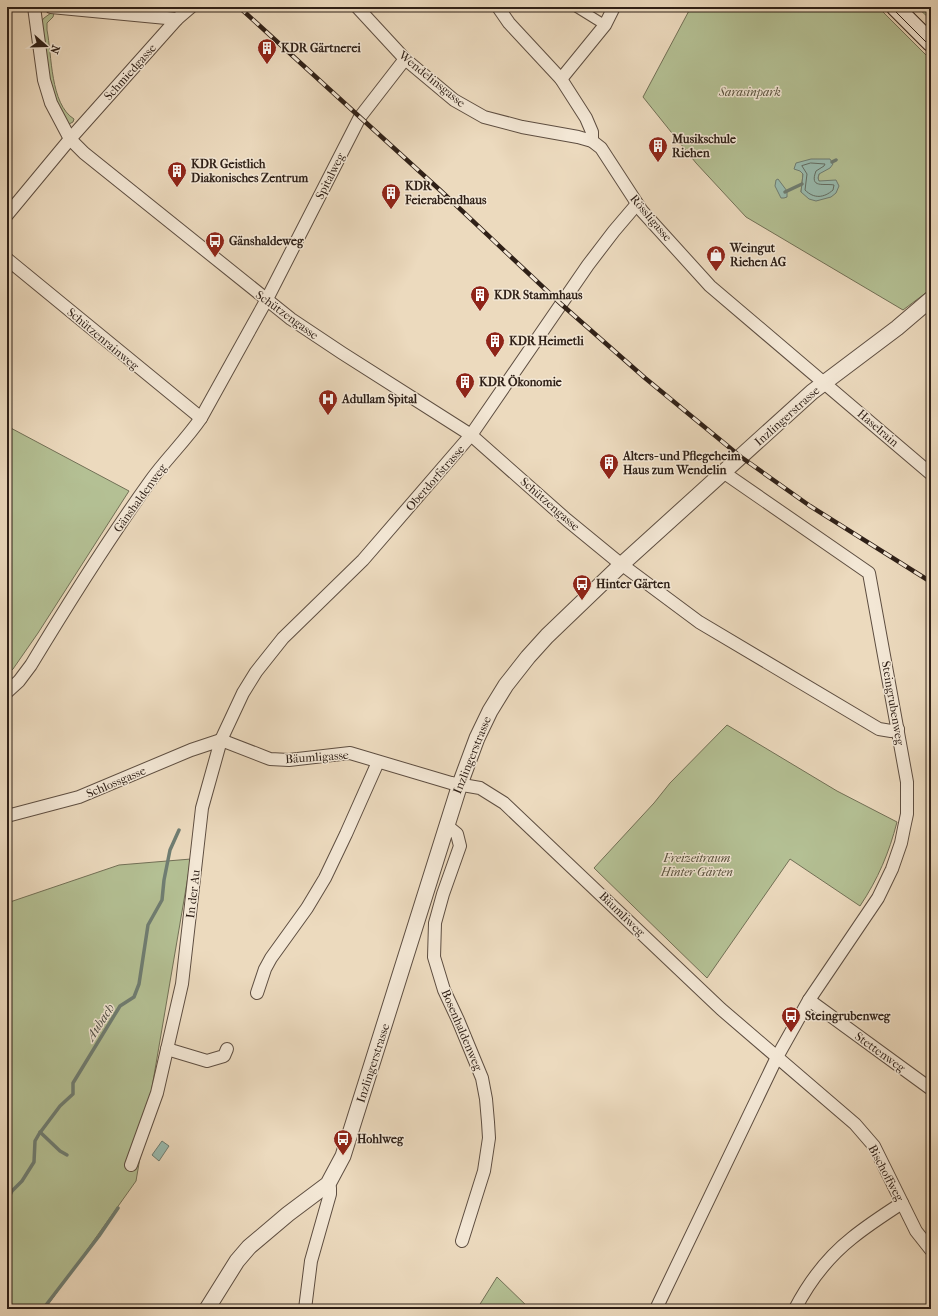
<svg xmlns="http://www.w3.org/2000/svg" width="938" height="1316" viewBox="0 0 938 1316" font-family="'IM FELL French Canon',serif">
  <style>
    .green { fill: #b4c094; stroke: #727056; fill-rule: evenodd }
    .water { fill: #99bbaf; stroke: #6f7d72 }
    .lines { fill: none; stroke-linecap: round; stroke-linejoin: round }
    .shore { stroke: #646e63; stroke-width: 1 }
    .stream { stroke: #6f7d72; stroke-width: 3.5 }
    .pedestrian-casing { stroke: #5e4e41; stroke-width: 11 }
    .minor-casing { stroke: #5e4e41; stroke-width: 14 }
    .tertiary-casing { stroke: #5e4e41; stroke-width: 17 }
    .secondary-casing { stroke: #2f2017; stroke-width: 19 }
    .pedestrian { stroke: #f3e7d5; stroke-width: 9 }
    .minor { stroke: #f3e7d5; stroke-width: 12 }
    .tertiary { stroke: #f3e7d5; stroke-width: 15 }
    .secondary { stroke: #f3e7d5; stroke-width: 17 }
    .tram { stroke: #2f2017; stroke-width: 1 }
    .rail-casing { stroke: #2f2017; stroke-width: 4.5 }
    .rail { stroke: #f3e7d5; stroke-width: 3; stroke-dasharray: 9; stroke-linecap: butt }
    .labels { text-anchor: middle; dominant-baseline: central; stroke-width: 3; stroke-linejoin: round; paint-order: stroke }
    .poi-label { font-size: 12px; font-weight: bold; fill: #2f2017; stroke: #f3e7d5; text-anchor: start }
    .street-label { font-size: 12px; fill: #2f2017; stroke: #f3e7d5 }
    .park-label { font-size: 12px; font-style: italic; fill: #57503c; stroke: #f3e7d5 }
    .water-label { font-size: 13px; font-style: italic; fill: #4f4e45; stroke: #f3e7d5 }
  </style>
  <rect width="100%" height="100%" fill="#ecdabe"/>
  <filter id="stains"><feTurbulence type="fractalNoise" baseFrequency=".005" numOctaves="4"/><feColorMatrix values="0 0 0 0 .2 0 0 0 0 .09 0 0 0 0 .02 0 0 0 .5 -.17"/></filter>
  <radialGradient id="worn" r=".72"><stop offset=".6" stop-color="#630" stop-opacity="0"/><stop offset="1" stop-color="#630" stop-opacity=".3"/></radialGradient>
  <g class="green">
    <path d="M691,7H878L931,60V289L903,310L746,217L696,163L643,97ZM800,171L819,174L818,178L819,181L801,192L803,174Z"/>
    <polygon points="917,7 931,7 931,20"/>
    <path d="M51,13H54L53,17L47,23V30C52,55 50,104 74,119L73,122L67,125L61,124L37,27L44,18Z"/>
    <polygon points="7,426 129,491 38,633 13,669 7,675"/>
    <path d="M727,725L837,791L897,822C889,853 878,879 860,906L790,859L707,978L594,868L654,803L670,783Z"/>
    <polygon points="191,859 136,1181 45,1309 7,1309 7,903 119,865"/>
    <polygon points="497,1277 530,1309 477,1309"/>
  </g>
  <g class="water">
    <polygon points="811,159 830,159 833,164 830,168 819,174 818,178 819,181 836,180 839,186 836,193 831,197 816,201 809,199 801,192 803,174 800,171 794,169 796,163"/>
    <polygon points="778,179 787,191 787,197 784,198 781,198 775,186 776,180"/>
    <polygon points="162,1141 169,1146 159,1161 152,1155"/>
  </g>
  <g class="lines">
    <path class="shore" d="M811,163L825,164L824,166L816,171C809,189 824,183 834,185L833,190C824,198 814,199 805,190L807,174L802,166Z"/>
    <g class="stream">
      <polyline points="832,162 836,160"/>
      <polyline points="785,192 802,184"/>
      <polyline points="40,1132 60,1151 67,1155"/>
      <polyline points="7,1211 9,1197 12,1191 22,1181 34,1162 35,1141 39,1134 60,1106 73,1094 73,1083 120,1006 134,997 139,984 148,925 162,900 164,880 170,850 179,830"/>
      <polyline points="43,1309 99,1236 118,1208"/>
    </g>
    <g class="pedestrian-casing">
      <polyline id="pedestrian" points="576,7 605,25"/>
    </g>
    <g class="minor-casing">
      <g id="minor">
        <polyline points="34,7 44,80 51,103 70,139 84,153 291,319 342,353 471,435 567,520 617,561 699,622 879,729 891,731 898,729"/>
        <polyline points="51,7 177,19"/>
        <polyline points="357,7 405,59 454,100 484,117 522,127 578,137 592,141 601,148 642,211 710,286 931,474"/>
        <polyline points="498,7 509,23 561,79 586,118 592,132 592,141"/>
        <polyline points="561,79 605,25 614,7"/>
        <polyline points="7,215 70,139 177,19 191,7"/>
        <polyline points="7,259 201,418"/>
        <path d="M7,692L19,681L31,665C69,602 108,540 151,480C166,459 186,440 201,418L267,299L360,117L405,59"/>
        <polyline points="221,740 270,759 289,760 350,753 451,783 480,788 504,803 721,1009 855,1124 874,1146 916,1231 931,1250"/>
        <polyline points="7,816 79,797 191,750 221,740"/>
        <polyline points="446,825 457,834 460,846 443,894 435,923 434,957 444,990 458,1020 482,1078 486,1099 488,1122 489,1138 484,1171 462,1241"/>
        <polyline points="257,993 265,969 271,958 307,908 325,878 346,834 378,762"/>
        <polyline points="809,1000 931,1089"/>
        <polyline points="167,1049 207,1061 224,1056 227,1049"/>
        <polyline points="131,1165 157,1093 182,984 202,808 221,740 243,693 256,672 283,638 363,560 471,435 588,265 614,231 637,204"/>
        <polyline points="305,1309 311,1261 330,1194 330,1188 328,1184"/>
        <polyline points="656,1309 777,1057 809,1000 878,898 892,869 901,843 904,828 907,814 907,782 869,573 723,472"/>
        <path d="M795,1309C809,1282 828,1257 852,1238C868,1225 885,1214 902,1203"/>
      </g>
    </g>
    <g class="tertiary-casing">
      <polyline id="tertiary" points="207,1309 237,1261 249,1247 288,1214 328,1184 343,1156 460,784 477,738 490,711 506,685 528,657 547,636 621,565 812,392 897,328 931,299"/>
    </g>
    <g class="secondary-casing">
      <polyline id="secondary" points="895,7 931,43"/>
    </g>
    <use href="#pedestrian" class="pedestrian"/>
    <use href="#minor" class="minor"/>
    <use href="#tertiary" class="tertiary"/>
    <use href="#secondary" class="secondary"/>
    <polyline class="tram" points="891,7 931,47"/>
    <g class="rail-casing">
      <polyline id="rail" points="239,7 441,191 561,304 645,378 741,457 810,506 931,582"/>
    </g>
    <use href="#rail" class="rail"/>
  </g>
  <defs>
    <g id="building-pin" transform="scale(1)"><path d="M0 17L-7.5 6A9.5 9.5 0 1 1 7.5 6Z" fill="#8f2418" stroke="#f3e7d5"/><path d="M-4-6H4V6H1V3H-1V6H-4ZM-2.5-4.3h1.7v1.8h-1.7ZM.8-4.3h1.7v1.8H.8ZM-2.5-1h1.7V.8h-1.7ZM.8-1h1.7V.8H.8Z" fill="#fff"/></g>
    <g id="bus-pin" transform="scale(1)"><path d="M0 17L-7.5 6A9.5 9.5 0 1 1 7.5 6Z" fill="#8f2418" stroke="#f3e7d5"/><path d="M-5-6H5V4H4V6H2V4H-2V6H-4V4H-5ZM-3.5-4V0h7V-4ZM-3.5 1.2v1.5H-2V1.2ZM2 1.2v1.5H3.5V1.2Z" fill="#fff"/></g>
    <g id="shop-pin" transform="scale(1)"><path d="M0 17L-7.5 6A9.5 9.5 0 1 1 7.5 6Z" fill="#8f2418" stroke="#f3e7d5"/><path d="M-5-2.5h2.3a2.7 3.5 0 0 1 5.4 0H5L5.5 6h-11ZM-1.5-2.5h3a1.5 2.3 0 0 0-3 0Z" fill="#fff"/></g>
    <g id="hospital-pin" transform="scale(1)"><path d="M0 17L-7.5 6A9.5 9.5 0 1 1 7.5 6Z" fill="#8f2418" stroke="#f3e7d5"/><path d="M-5-5h3v3.5h4V-5h3V5h-3V1.5h-4V5h-3Z" fill="#fff"/></g>
  </defs>
  <g fill-rule="evenodd">
    <use href="#building-pin" x="267" y="48"/>
    <use href="#building-pin" x="658" y="146"/>
    <use href="#building-pin" x="177" y="171"/>
    <use href="#building-pin" x="391" y="193"/>
    <use href="#bus-pin" x="215" y="241"/>
    <use href="#shop-pin" x="716" y="255"/>
    <use href="#building-pin" x="480" y="295"/>
    <use href="#building-pin" x="495" y="341"/>
    <use href="#building-pin" x="465" y="382"/>
    <use href="#hospital-pin" x="328" y="399"/>
    <use href="#building-pin" x="609" y="463"/>
    <use href="#bus-pin" x="582" y="584"/>
    <use href="#bus-pin" x="791" y="1016"/>
    <use href="#bus-pin" x="343" y="1139"/>
  </g>
  <g class="labels">
    <g class="poi-label">
      <text x="281" y="48">KDR Gärtnerei</text>
      <text x="672" y="139">Musikschule<tspan x="672" dy="14">Riehen</tspan></text>
      <text x="191" y="164">KDR Geistlich<tspan x="191" dy="14">Diakonisches Zentrum</tspan></text>
      <text x="405" y="186">KDR<tspan x="405" dy="14">Feierabendhaus</tspan></text>
      <text x="229" y="241">Gänshaldeweg</text>
      <text x="730" y="248">Weingut<tspan x="730" dy="14">Riehen AG</tspan></text>
      <text x="494" y="295">KDR Stammhaus</text>
      <text x="509" y="341">KDR Heimetli</text>
      <text x="479" y="382">KDR Ökonomie</text>
      <text x="342" y="399">Adullam Spital</text>
      <text x="623" y="456">Alters- und Pflegeheim<tspan x="623" dy="14">Haus zum Wendelin</tspan></text>
      <text x="596" y="584">Hinter Gärten</text>
      <text x="805" y="1016">Steingrubenweg</text>
      <text x="357" y="1139">Hohlweg</text>
    </g>
    <g class="street-label">
      <text transform="translate(130 72) rotate(-48)">Schmiedgasse</text>
      <text transform="translate(432 79) rotate(39)">Wendelinsgasse</text>
      <text transform="translate(330 176) rotate(-63)">Spitalweg</text>
      <text transform="translate(651 218) rotate(50)">Rössligasse</text>
      <text transform="translate(287 315) rotate(36)">Schützengasse</text>
      <text transform="translate(103 339) rotate(40)">Schützenrainweg</text>
      <text transform="translate(787 416) rotate(-42)">Inzlingerstrasse</text>
      <text transform="translate(878 428) rotate(41)">Haselrain</text>
      <text transform="translate(435 478) rotate(-49)">Oberdorfstrasse</text>
      <text transform="translate(140 498) rotate(-54)">Gänshaldenweg</text>
      <text transform="translate(550 504) rotate(41)">Schützengasse</text>
      <text transform="translate(893 703) rotate(80)">Steingrubenweg</text>
      <text transform="translate(472 755) rotate(-68)">Inzlingerstrasse</text>
      <text transform="translate(317 757) rotate(-4)">Bäumligasse</text>
      <text transform="translate(116 782) rotate(-23)">Schlossgasse</text>
      <text transform="translate(193 894) rotate(-83)">In der Au</text>
      <text transform="translate(622 914) rotate(44)">Bäumliweg</text>
      <text transform="translate(462 1030) rotate(67)">Bosenhaldenweg</text>
      <text transform="translate(880 1052) rotate(36)">Stettenweg</text>
      <text transform="translate(373 1063) rotate(-72)">Inzlingerstrasse</text>
      <text transform="translate(886 1173) rotate(62)">Bischoffweg</text>
    </g>
    <g class="park-label">
      <text x="750" y="92">Sarasinpark</text>
      <text x="697" y="858">Freizeitraum<tspan x="697" dy="14">Hinter Gärten</tspan></text>
    </g>
    <g class="water-label">
      <text transform="translate(100 1022) rotate(-57)">Aubach</text>
    </g>
  </g>
  <rect width="938" height="1316" fill="none" stroke="#ecdabe" stroke-width="24"/>
  <rect x="8" y="8" width="922" height="1300" fill="none" stroke="#2f2017" stroke-width="2"/>
  <rect x="12" y="12" width="914" height="1292" fill="none" stroke="#2f2017"/>
  <g transform="translate(46 46) rotate(110)" stroke="#f3e7d5" stroke-width="3" paint-order="stroke">
  <path d="M0-3L7 15L0 10L-7 15Z" fill="#2f2017"/>
  <text y="-6" font-size="11" font-weight="bold" text-anchor="middle" fill="#2f2017">N</text>
  </g>
  <rect width="100%" height="100%" filter="url(#stains)"/>
  <rect width="100%" height="100%" fill="url(#worn)"/>
</svg>
